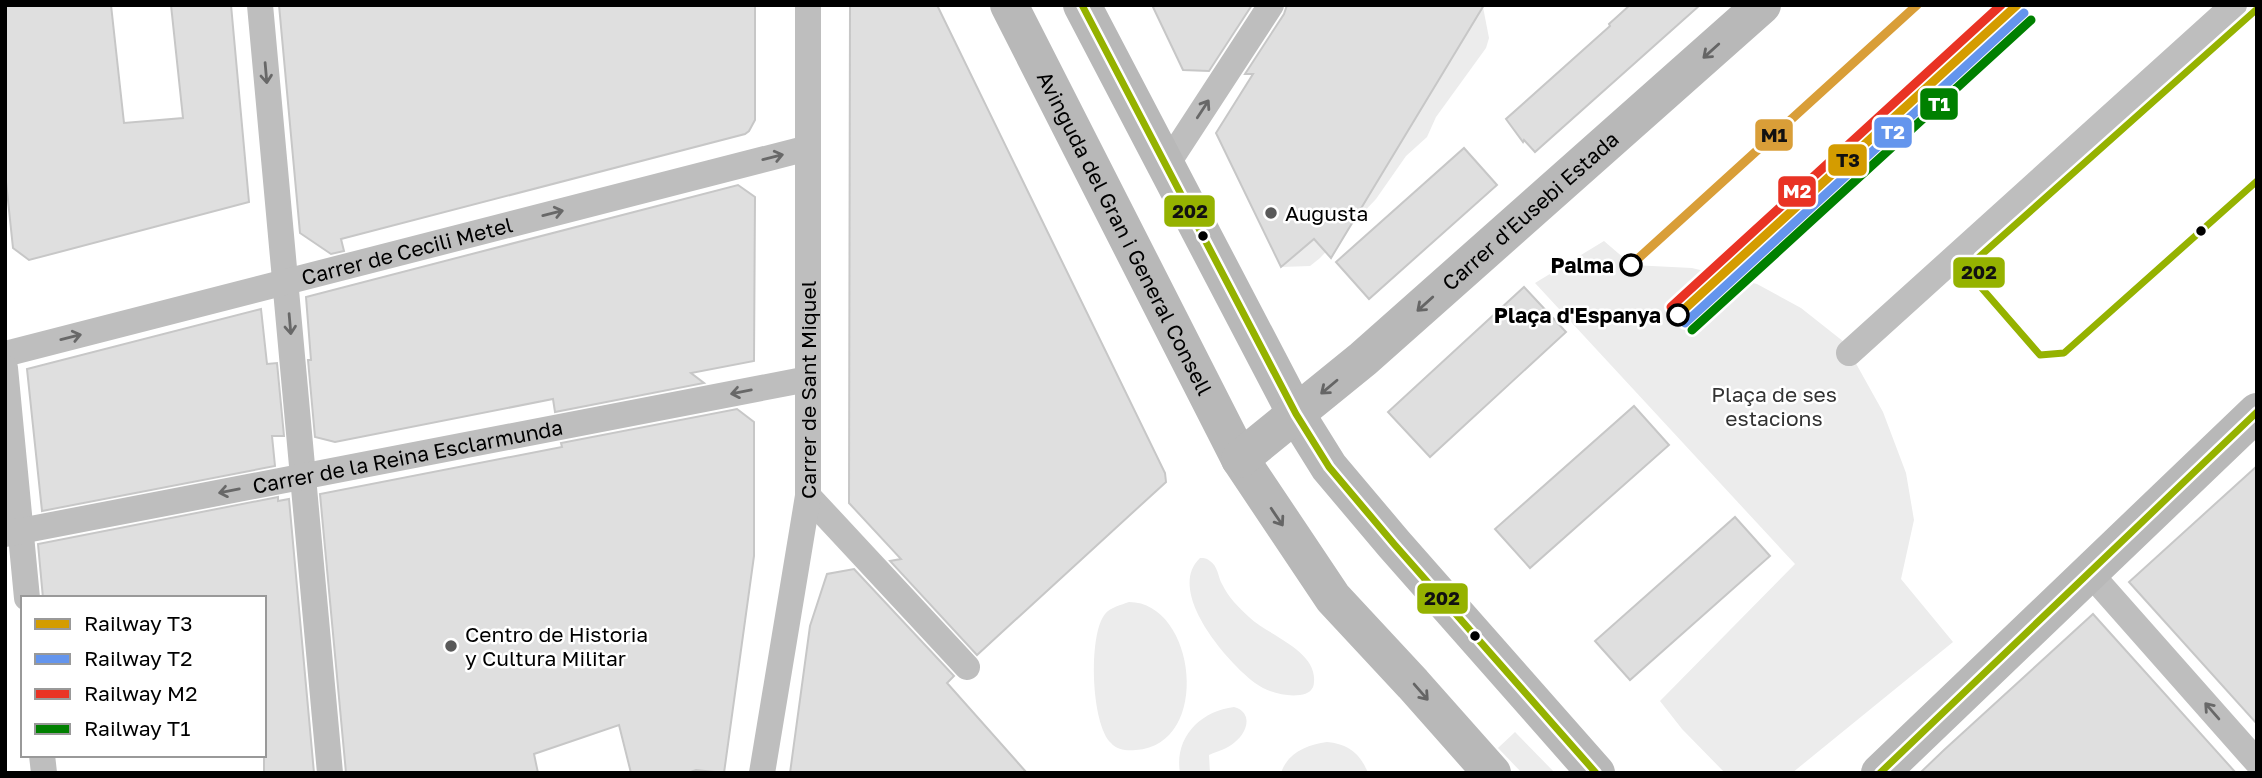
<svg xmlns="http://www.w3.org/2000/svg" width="2262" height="778" viewBox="0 0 2262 778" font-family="'Golos Text',sans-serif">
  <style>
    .green { fill: #ececec }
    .building { fill: #dfdfdf; stroke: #c7c7c7; stroke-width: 2 }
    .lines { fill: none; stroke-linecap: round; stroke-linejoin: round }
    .street { stroke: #bebebe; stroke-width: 26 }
    .secondary { stroke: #b8b8b8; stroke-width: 38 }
    .bus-1-casing { stroke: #fff; stroke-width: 12 }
    .bus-1 { stroke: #95b200; stroke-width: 7 }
    .rail-1-casing { stroke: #fff; stroke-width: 14 }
    .rail-2-casing { stroke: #fff; stroke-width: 14 }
    .rail-3-casing { stroke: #fff; stroke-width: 14 }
    .rail-4-casing { stroke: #fff; stroke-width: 14 }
    .rail-5-casing { stroke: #fff; stroke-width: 14 }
    .rail-1 { stroke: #d49c00; stroke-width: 9 }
    .rail-2 { stroke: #6495ed; stroke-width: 9 }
    .rail-3 { stroke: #e93324; stroke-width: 9 }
    .rail-4 { stroke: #008000; stroke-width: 9 }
    .rail-5 { stroke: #d99e38; stroke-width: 9 }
    .oneway { stroke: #656565 }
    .oneway2 { stroke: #686868 }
    .poi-dot { fill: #595959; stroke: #fff; stroke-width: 2.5 }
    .bus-dot { fill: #000; stroke: #fff; stroke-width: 2.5 }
    .stop-dot { fill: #fff; stroke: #000; stroke-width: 3.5 }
    .labels { text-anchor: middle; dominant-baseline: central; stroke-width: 5; stroke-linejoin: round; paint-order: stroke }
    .street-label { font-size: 21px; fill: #000; stroke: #fff }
    .poi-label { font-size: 21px; fill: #000; stroke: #fff; text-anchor: start }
    .stop-label { font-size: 21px; font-weight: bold; fill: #000; stroke: #fff; text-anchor: end }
    .park-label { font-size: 21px; fill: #333; stroke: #fff }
    .line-badge { stroke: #fff; stroke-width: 2.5 }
    .badge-label { font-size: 19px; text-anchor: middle; font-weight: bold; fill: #fff }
    .pale-badge-label { font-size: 19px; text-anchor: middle; font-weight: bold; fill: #111 }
  </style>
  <rect width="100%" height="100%" fill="#fff"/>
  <g class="green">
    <polygon points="1483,7 1489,38 1486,48 1436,117 1427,137 1406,156 1376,199 1320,258 1310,266 1281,267 1372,191"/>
    <polygon points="1604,241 1632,265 1692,268 1757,284 1801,308 1844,342 1883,412 1906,473 1914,520 1901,579 1953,642 1792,773 1725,773 1682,729 1660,701 1795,564 1535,283"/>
    <path d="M1200,558C1205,558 1206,558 1210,561C1218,566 1218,577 1222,584C1229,598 1238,607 1249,617C1269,636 1317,650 1314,682C1314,690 1308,694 1300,695C1285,697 1267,692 1255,683C1227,662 1165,591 1200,558Z"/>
    <path d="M1129,602C1196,602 1213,745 1136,750C1127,751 1117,750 1111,743C1091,724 1088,635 1105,614C1111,607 1121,605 1129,602Z"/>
    <path d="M1234,707C1253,712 1248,732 1235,742C1227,749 1218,751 1209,755L1210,773H1180C1174,738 1200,711 1234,707Z"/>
    <polygon points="1515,732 1555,773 1522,773 1498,748"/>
    <path d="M1327,742C1348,744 1360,753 1368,773H1281C1288,752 1307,745 1327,742Z"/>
  </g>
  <g class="building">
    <polygon points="5,5 111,5 124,123 183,118 171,5 231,5 249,202 29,260 13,248 5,172"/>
    <polygon points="279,5 755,5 755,120 749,131 745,134 341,239 344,251 331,254 300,233"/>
    <polygon points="850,5 937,5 1165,473 1166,482 977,655 890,561 901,559 849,503"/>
    <polygon points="1152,5 1252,5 1209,71 1183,70"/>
    <polygon points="1287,5 1484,5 1331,258 1314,239 1281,267 1216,133 1253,74 1245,74 1284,14"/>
    <polygon points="1630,5 1700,5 1535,152 1524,140 1523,142 1506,119 1610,26 1609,24"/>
    <polygon points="1464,148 1497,185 1369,299 1336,262"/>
    <polygon points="738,185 755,197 754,361 691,373 704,383 555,412 553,399 335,442 315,437 308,360 311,360 306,297"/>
    <polygon points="1524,287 1566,332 1430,457 1388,412"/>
    <polygon points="261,309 267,364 277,363 284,436 272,436 275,466 42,511 27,369"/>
    <polygon points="1634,406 1669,445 1530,568 1495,529"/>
    <polygon points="737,409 754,422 754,556 724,773 696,770 688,773 631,773 619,725 534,754 538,773 346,773 320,494 562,447 561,443"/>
    <polygon points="2257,466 2257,724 2129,582"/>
    <polygon points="278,497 278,501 289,499 314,773 264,773 264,598 43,598 38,544"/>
    <polygon points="1735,517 1770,556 1630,680 1595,641"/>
    <polygon points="854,569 954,676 947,683 1027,773 790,773 810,626 827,574"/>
    <polygon points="2093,614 2236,773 1920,773 1944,750"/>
  </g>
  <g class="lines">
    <g class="street">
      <polyline points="260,5 330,773"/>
      <polyline points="1166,166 1271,5"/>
      <polyline points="1849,353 2234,5"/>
      <path id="s1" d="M5,354L808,148"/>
      <polyline points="5,368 27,598"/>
      <polyline points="808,496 967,667"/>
      <path id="s2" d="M5,534L808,379"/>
      <polyline points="2088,571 2257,762"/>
      <polyline points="42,755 44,773"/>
      <path id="s3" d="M762,773L808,496V5"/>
    </g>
    <g class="secondary">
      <path id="s4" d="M1009,5L1240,459L1333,598L1413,684L1492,773"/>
      <polyline points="1082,5 1296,414 1329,467 1394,544 1596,773"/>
      <path id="s5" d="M1240,459L1363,359L1762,5"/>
      <polyline points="1880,773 2257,412"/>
    </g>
    <g class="bus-1-casing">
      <g id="bus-1">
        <polyline points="1082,5 1296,414 1329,467 1394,544 1596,773"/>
        <polyline points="2257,9 1979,257 1979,285 2040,355 2064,353 2257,181"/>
        <polyline points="1880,773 2257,412"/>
      </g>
    </g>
    <use href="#bus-1" class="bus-1"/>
    <g class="rail-1-casing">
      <polyline id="rail-1" points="1678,315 2017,5"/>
    </g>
    <g class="rail-2-casing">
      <polyline id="rail-2" points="1685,323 2024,13"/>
    </g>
    <g class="rail-3-casing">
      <polyline id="rail-3" points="1671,307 2001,5"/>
    </g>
    <g class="rail-4-casing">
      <polyline id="rail-4" points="1692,330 2031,20"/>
    </g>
    <g class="rail-5-casing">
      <polyline id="rail-5" points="1631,265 1917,5"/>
    </g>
    <use href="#rail-1" class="rail-1"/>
    <use href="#rail-2" class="rail-2"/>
    <use href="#rail-3" class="rail-3"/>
    <use href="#rail-4" class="rail-4"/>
    <use href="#rail-5" class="rail-5"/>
  </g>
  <defs><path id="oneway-shaft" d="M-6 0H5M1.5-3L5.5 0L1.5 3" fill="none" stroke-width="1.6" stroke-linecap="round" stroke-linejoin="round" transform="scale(1.75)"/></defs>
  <g class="oneway">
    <use href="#oneway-shaft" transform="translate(1711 51) rotate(138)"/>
    <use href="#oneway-shaft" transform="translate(1425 304) rotate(138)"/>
    <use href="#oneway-shaft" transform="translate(1329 387) rotate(140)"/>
    <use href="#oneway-shaft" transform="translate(1277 517) rotate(56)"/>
    <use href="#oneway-shaft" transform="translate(1421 692) rotate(49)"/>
  </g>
  <g class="oneway2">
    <use href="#oneway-shaft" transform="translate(266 73) rotate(85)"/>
    <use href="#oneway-shaft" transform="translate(1203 109) rotate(-57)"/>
    <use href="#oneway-shaft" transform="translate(773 157) rotate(-14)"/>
    <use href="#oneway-shaft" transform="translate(553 213) rotate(-14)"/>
    <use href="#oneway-shaft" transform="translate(290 324) rotate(85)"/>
    <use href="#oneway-shaft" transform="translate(71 337) rotate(-14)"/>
    <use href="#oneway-shaft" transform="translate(741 392) rotate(169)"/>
    <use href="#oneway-shaft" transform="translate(229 491) rotate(169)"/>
    <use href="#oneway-shaft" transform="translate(2212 711) rotate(-131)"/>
  </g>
  <g class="poi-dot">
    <circle cx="1271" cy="213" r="7"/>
    <circle cx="451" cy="646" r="7"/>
  </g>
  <g class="bus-dot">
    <circle cx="2201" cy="231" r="6"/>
    <circle cx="1203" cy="236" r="6"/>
    <circle cx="1475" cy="636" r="6"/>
  </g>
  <g class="stop-dot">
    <circle cx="1631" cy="265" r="10"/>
    <circle cx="1678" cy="315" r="10"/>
  </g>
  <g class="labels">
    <g class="street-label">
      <text stroke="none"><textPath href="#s5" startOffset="382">Carrer d'Eusebi Estada</textPath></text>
      <text stroke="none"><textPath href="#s4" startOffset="256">Avinguda del Gran i General Consell</textPath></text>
      <text stroke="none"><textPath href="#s1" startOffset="415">Carrer de Cecili Metel</textPath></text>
      <text stroke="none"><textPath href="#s3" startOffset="387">Carrer de Sant Miquel</textPath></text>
      <text stroke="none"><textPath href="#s2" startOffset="410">Carrer de la Reina Esclarmunda</textPath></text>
    </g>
    <g class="poi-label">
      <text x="1285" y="213">Augusta</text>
      <text x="465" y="634">Centro de Historia<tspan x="465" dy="24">y Cultura Militar</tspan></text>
    </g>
    <g class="stop-label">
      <text x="1614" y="265">Palma</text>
      <text x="1661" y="315">Plaça d'Espanya</text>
    </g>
    <g class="park-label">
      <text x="1774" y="394">Plaça de ses<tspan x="1774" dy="24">estacions</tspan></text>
    </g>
  </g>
  <g class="line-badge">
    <rect x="1919" y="87" width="40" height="34" rx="7" fill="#008000"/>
    <rect x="1873" y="116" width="40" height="33" rx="7" fill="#6495ed"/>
    <rect x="1754" y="118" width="40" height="34" rx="7" fill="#d99e38"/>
    <rect x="1827" y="143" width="41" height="34" rx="7" fill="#d49c00"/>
    <rect x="1777" y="175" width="40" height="33" rx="7" fill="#e93324"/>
    <rect x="1163" y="194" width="53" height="34" rx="7" fill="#95b200"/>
    <rect x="1952" y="256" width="54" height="33" rx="7" fill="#95b200"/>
    <rect x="1416" y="582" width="53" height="33" rx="7" fill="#95b200"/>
  </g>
  <g class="badge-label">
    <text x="1939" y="111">T1</text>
    <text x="1893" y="139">T2</text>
    <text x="1797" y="198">M2</text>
  </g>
  <g class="pale-badge-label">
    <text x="1774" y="142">M1</text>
    <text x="1848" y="167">T3</text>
    <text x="1190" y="218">202</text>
    <text x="1979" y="279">202</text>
    <text x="1442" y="605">202</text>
  </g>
  <rect width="2262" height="778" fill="none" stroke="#000000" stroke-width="14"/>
  <rect x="21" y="596" width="245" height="161" fill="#ffffff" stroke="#999999" stroke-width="2"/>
  <rect x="35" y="619" width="35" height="10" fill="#d49c00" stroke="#999999" stroke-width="2"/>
  <text x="84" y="631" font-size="21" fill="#000000">Railway T3</text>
  <rect x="35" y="654" width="35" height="10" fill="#6495ed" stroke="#999999" stroke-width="2"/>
  <text x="84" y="666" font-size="21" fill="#000000">Railway T2</text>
  <rect x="35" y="689" width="35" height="10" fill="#e93324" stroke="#999999" stroke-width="2"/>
  <text x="84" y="701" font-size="21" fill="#000000">Railway M2</text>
  <rect x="35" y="724" width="35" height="10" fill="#008000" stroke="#999999" stroke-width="2"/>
  <text x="84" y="736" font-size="21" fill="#000000">Railway T1</text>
</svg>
